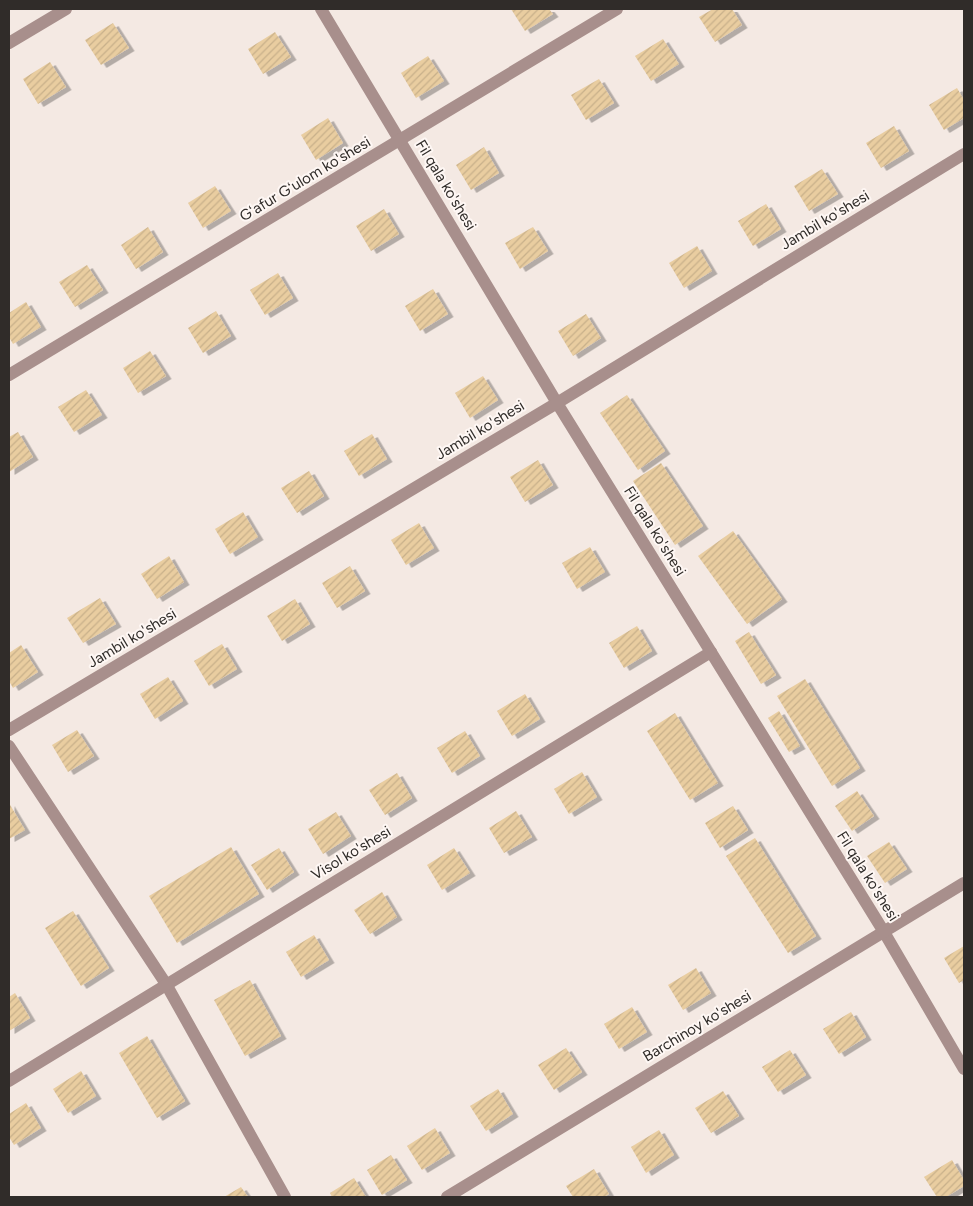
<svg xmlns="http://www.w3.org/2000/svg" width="973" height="1206" viewBox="0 0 973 1206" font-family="Figtree,sans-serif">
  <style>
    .building { fill: url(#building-hatch); filter: url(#shadow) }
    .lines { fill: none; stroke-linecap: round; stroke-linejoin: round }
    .street { stroke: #a88f8c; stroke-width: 12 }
    .labels { text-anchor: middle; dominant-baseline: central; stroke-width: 4; stroke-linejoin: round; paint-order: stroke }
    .street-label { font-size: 15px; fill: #302c29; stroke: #fef7f4 }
  </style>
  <defs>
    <pattern id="building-hatch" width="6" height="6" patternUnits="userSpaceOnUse" patternTransform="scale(1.25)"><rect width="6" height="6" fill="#e9cda0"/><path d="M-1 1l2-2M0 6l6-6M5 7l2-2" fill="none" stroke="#c8b08a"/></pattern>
    <filter id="shadow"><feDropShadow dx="5.5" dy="3" stdDeviation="0" flood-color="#0004"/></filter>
  </defs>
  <rect width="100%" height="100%" fill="#f4e9e3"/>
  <g class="building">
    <polygon points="511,9 549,9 553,14 525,31"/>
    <polygon points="713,9 732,9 742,25 715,42 699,17"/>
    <polygon points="113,23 129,48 101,65 85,40"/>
    <polygon points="275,32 291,57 263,74 248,49"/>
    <polygon points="663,39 679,64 651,81 635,56"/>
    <polygon points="428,56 444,81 416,98 401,73"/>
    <polygon points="50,62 66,87 38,104 23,79"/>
    <polygon points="599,79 614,103 586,120 571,95"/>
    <polygon points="957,88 964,100 964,118 944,130 929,105"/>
    <polygon points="328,118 343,143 316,160 301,135"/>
    <polygon points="894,126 909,151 881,168 866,143"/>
    <polygon points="484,147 499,173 471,190 456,165"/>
    <polygon points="822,169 838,194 809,211 794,186"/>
    <polygon points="215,186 231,211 203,228 188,203"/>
    <polygon points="766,204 781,229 753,246 738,221"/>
    <polygon points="384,209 399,234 371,251 356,226"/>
    <polygon points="148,227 163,252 136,269 121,245"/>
    <polygon points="533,227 548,251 520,269 505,243"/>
    <polygon points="697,246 712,271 684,288 669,263"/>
    <polygon points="87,265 103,290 75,307 59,282"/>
    <polygon points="278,273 293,298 265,315 250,290"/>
    <polygon points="433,289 448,314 420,331 405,306"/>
    <polygon points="26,302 41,327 13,344 9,337 9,313"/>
    <polygon points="216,311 231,336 203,353 188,328"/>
    <polygon points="586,314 601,338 573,356 558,331"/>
    <polygon points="150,351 166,376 138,393 123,368"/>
    <polygon points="483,376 498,400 470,418 455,393"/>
    <polygon points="86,390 102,415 74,432 58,407"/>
    <polygon points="627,395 665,451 638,470 600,413"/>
    <polygon points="18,432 33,457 9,472 9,437"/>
    <polygon points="372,434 387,459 359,476 344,451"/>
    <polygon points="538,460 553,485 525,502 510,477"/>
    <polygon points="661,463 703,526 675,545 633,481"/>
    <polygon points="309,471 324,496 297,513 281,488"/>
    <polygon points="243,512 258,537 230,554 215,529"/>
    <polygon points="419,523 434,548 406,565 391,540"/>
    <polygon points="733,531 782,599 747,624 698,556"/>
    <polygon points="590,547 605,572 577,589 562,563"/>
    <polygon points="169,556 184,582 157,599 141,574"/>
    <polygon points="350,566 365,591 337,608 322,583"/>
    <polygon points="100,598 116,624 83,643 67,618"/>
    <polygon points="295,599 310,624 282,641 267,616"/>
    <polygon points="637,626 652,651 624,668 609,643"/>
    <polygon points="749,632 776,675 761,684 735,641"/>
    <polygon points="222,644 237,669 209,686 194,661"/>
    <polygon points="21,645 38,672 13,688 9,681 9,653"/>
    <polygon points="168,677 183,701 155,719 140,694"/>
    <polygon points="805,679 860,768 832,786 777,696"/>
    <polygon points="525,694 540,719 512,736 497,711"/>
    <polygon points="779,711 800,746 789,752 768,718"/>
    <polygon points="675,713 718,783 690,800 647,731"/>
    <polygon points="77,730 94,756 68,772 52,745"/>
    <polygon points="465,731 480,756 452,773 437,748"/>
    <polygon points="582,772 597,797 569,814 554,789"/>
    <polygon points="397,773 412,798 385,815 369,790"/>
    <polygon points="857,791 874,816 852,831 835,806"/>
    <polygon points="9,803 25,830 9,839"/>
    <polygon points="733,806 748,830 720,848 705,823"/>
    <polygon points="516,811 532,837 504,853 489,828"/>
    <polygon points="336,812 351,836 323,854 308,829"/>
    <polygon points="755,838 816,936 788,953 726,856"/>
    <polygon points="889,842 907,869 885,883 867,856"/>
    <polygon points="231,847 259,894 177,943 149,896"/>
    <polygon points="279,848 294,872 267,890 251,865"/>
    <polygon points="454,848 470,873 442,890 427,865"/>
    <polygon points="382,892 397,917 370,934 354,910"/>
    <polygon points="73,911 109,968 81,986 45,928"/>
    <polygon points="314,935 329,960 301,977 286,952"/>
    <polygon points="964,946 964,980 959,983 944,958"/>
    <polygon points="696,968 711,993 683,1010 668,985"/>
    <polygon points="250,980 281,1036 245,1056 214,1000"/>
    <polygon points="15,993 30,1018 9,1031 9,997"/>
    <polygon points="632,1007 647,1032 619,1049 604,1024"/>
    <polygon points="851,1012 866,1037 839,1054 823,1029"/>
    <polygon points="147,1036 185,1101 157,1118 119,1053"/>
    <polygon points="566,1048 582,1072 554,1090 538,1065"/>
    <polygon points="790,1050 806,1075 778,1092 762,1067"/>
    <polygon points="81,1071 96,1096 68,1113 53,1089"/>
    <polygon points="498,1089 513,1114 486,1131 470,1106"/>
    <polygon points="723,1091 739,1116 711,1133 695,1108"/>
    <polygon points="26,1103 41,1128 14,1145 9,1137 9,1114"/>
    <polygon points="435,1128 450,1153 422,1170 407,1146"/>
    <polygon points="659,1130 674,1155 646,1173 631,1147"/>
    <polygon points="391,1155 407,1180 382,1195 367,1170"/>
    <polygon points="952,1160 964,1180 964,1186 946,1197 937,1197 924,1177"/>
    <polygon points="594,1169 609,1194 604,1197 573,1197 566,1186"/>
    <polygon points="354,1178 366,1197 332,1197 330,1193"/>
    <polygon points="241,1187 248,1197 224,1197"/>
  </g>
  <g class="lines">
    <g class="street">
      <polyline points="321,9 557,403 884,932 964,1069"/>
      <polyline points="9,43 66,9"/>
      <polyline points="9,375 617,9"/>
      <polyline points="9,730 557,403 964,154"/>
      <polyline points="9,746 166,984 285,1197"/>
      <polyline points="9,1081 711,652"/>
      <polyline points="447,1197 964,883"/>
    </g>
  </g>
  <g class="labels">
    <g class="street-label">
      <text transform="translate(305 179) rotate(-31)">Gʻafur Gʻulom ko'shesi</text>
      <text transform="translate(446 185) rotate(59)">Fil qala ko'shesi</text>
      <text transform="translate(825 220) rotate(-31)">Jambil ko'shesi</text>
      <text transform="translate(480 430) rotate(-31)">Jambil ko'shesi</text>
      <text transform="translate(655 531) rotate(58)">Fil qala ko'shesi</text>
      <text transform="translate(132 638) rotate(-31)">Jambil ko'shesi</text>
      <text transform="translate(351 853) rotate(-31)">Visol ko'shesi</text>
      <text transform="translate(868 876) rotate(58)">Fil qala ko'shesi</text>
      <text transform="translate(697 1026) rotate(-31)">Barchinoy ko'shesi</text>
    </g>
  </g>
  <rect width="973" height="1206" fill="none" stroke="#302c29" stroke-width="20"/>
</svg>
